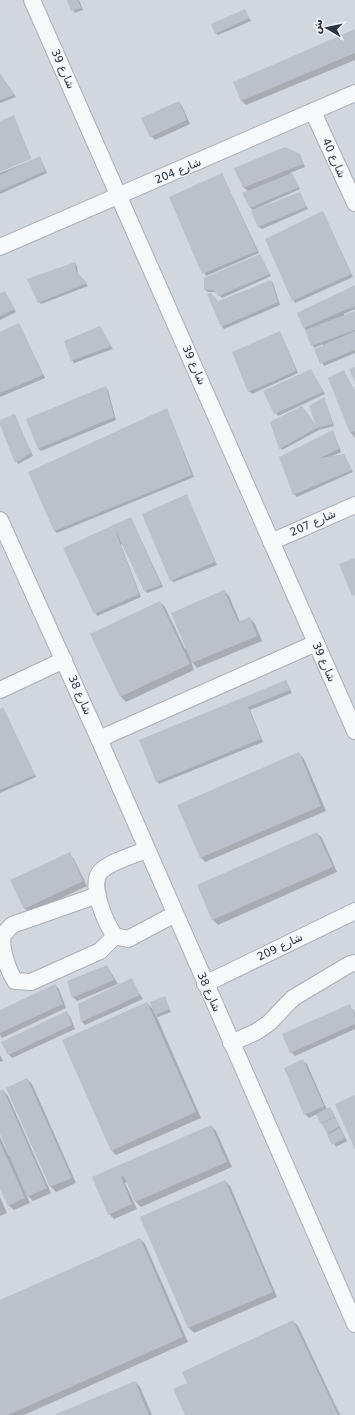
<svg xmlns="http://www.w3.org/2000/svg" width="355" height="1415" viewBox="0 0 355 1415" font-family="'DejaVu Sans',Cairo,sans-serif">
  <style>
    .built { fill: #d2d6de }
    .shadow { fill: #0003 }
    .building { fill: #bbc0ca }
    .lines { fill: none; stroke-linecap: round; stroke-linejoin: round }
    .minor-casing { stroke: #a9aeb7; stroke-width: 18 }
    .minor { stroke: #f7f8fa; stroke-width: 16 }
    .labels { text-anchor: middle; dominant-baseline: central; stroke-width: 3; stroke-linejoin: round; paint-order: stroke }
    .street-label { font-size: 11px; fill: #2b3445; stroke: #f4f6f9 }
  </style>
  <rect width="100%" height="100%" fill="#e4e7ec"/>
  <rect class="built" x="0" y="0" width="355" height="1415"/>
  <g class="shadow">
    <polygon points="68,0 79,0 83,10 75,13"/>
    <polygon points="244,10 251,21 218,35 215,33"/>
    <polygon points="355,31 355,60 246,105 241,100"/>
    <polygon points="0,74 16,97 0,103"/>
    <polygon points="179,102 182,106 190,124 155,140 151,136"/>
    <polygon points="13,116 31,158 0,171 0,122"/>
    <polygon points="300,155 305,167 290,173 300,189 253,210 250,207 248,191 244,188 235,169"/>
    <polygon points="40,157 47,173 0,194 0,173"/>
    <polygon points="222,174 259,253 206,276 170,198"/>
    <polygon points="300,193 308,209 262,229 259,227 252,212"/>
    <polygon points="323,212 353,277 295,303 293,300"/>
    <polygon points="259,255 271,276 222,298 216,292 208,292 205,290"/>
    <polygon points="75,263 77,266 78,274 88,286 41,304 39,302"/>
    <polygon points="270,281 273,283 280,305 224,329 222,327 208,295 218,302"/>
    <polygon points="355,286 355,309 344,314 344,316 355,312 355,353 324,366 315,350 323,346 323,344 314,348 304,327"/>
    <polygon points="5,292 16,312 0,320 0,294"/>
    <polygon points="19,324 45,378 0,397 0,333"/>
    <polygon points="100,328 113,349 74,363 72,360"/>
    <polygon points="280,332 298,373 252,394 249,391"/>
    <polygon points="311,370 325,394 278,416 264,392"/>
    <polygon points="343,371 355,391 355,438 351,433 329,379"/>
    <polygon points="105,387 108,390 116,420 41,451 39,449 28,420"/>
    <polygon points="324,398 334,426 319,430 282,450 280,448 305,410 318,429 310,406"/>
    <polygon points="167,409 194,477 57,533 54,530"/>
    <polygon points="14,415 33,456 18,464 0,423 0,421"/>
    <polygon points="333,431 341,452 330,457 344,455 353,472 297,497 294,494"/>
    <polygon points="187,496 217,565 174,582 171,580"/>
    <polygon points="131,518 163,587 147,593 145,590 122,544 121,545 141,597 97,616 64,548"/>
    <polygon points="224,591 229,596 240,622 250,618 255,624 262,641 197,668 191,661 194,670 126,702 121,697 92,634 160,602 165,607 185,649"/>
    <polygon points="286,681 292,693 250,710 263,742 159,784 157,781 140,740"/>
    <polygon points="3,708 36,777 0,793 0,710"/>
    <polygon points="299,754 304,759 326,811 205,862 200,857"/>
    <polygon points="317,833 322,838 337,872 218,925 213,920 198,885"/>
    <polygon points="69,854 74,859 87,886 30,913 24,908"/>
    <polygon points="107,966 118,984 77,1001 73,997"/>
    <polygon points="131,980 143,999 85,1025 82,1022"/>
    <polygon points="55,985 59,989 66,1008 2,1038 0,1035 0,1012"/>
    <polygon points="164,997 171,1012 158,1017 155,1013 201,1118 116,1155 111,1150 147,1003 154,1010"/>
    <polygon points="349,1005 355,1013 355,1029 295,1056 291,1052"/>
    <polygon points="66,1012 70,1016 75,1029 12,1058 8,1054"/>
    <polygon points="0,1055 3,1061 0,1062"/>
    <polygon points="303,1061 307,1064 327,1110 330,1108 332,1111 347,1141 336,1147 317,1114 309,1118 305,1114"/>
    <polygon points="27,1079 32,1084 76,1183 56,1192 51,1187 7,1088"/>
    <polygon points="3,1090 8,1096 51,1193 33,1201 26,1194 30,1203 14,1210 8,1205 0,1187 0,1137 9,1156 10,1155 0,1132 0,1092"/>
    <polygon points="211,1126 216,1131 232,1167 141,1207 136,1202 127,1182 125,1183 137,1209 114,1219 109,1214 93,1178"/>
    <polygon points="225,1181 230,1186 277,1297 194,1333 189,1328 141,1217"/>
    <polygon points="0,1197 7,1213 0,1216"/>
    <polygon points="140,1239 145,1244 188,1342 24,1415 0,1415 0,1301"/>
    <polygon points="293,1321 298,1326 340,1415 186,1415"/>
    <polygon points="135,1382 140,1387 152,1415 56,1415"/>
  </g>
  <g class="building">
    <polygon points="67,0 78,0 81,8 71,11"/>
    <polygon points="245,9 249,18 215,34 211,24"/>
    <polygon points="355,29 355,53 241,101 233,82"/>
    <polygon points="0,74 14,95 0,100"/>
    <polygon points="179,101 187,120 150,137 141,118"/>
    <polygon points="14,115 31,159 0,172 0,121"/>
    <polygon points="285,147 300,154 303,164 243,188 234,168"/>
    <polygon points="40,156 45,171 0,191 0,175"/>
    <polygon points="222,173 257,251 202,274 169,197"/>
    <polygon points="292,173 299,187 250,208 242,193"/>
    <polygon points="300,192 306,207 258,227 251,211"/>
    <polygon points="323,211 351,274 292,301 265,239"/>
    <polygon points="260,254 270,274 219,296 213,290 204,290 204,278"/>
    <polygon points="75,262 76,271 87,283 38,303 27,279"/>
    <polygon points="271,280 278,302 221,327 207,294 211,293 218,301"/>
    <polygon points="355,285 355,306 303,328 297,313"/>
    <polygon points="5,291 15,309 0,316 0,293"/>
    <polygon points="355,311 355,330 311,346 305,330"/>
    <polygon points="19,323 43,375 0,393 0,332"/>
    <polygon points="100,326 111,346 71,361 64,341"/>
    <polygon points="280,331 296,371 248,392 232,352"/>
    <polygon points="355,331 355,350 320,364 314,349"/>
    <polygon points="355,367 355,382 349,369"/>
    <polygon points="311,369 323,392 274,414 263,391"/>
    <polygon points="344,370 355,392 355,431 350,433 328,378"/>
    <polygon points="106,386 114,417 38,449 26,419"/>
    <polygon points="324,397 333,424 317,428 309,406"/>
    <polygon points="302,406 317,428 279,449 270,422"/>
    <polygon points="167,408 192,475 54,531 28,472"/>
    <polygon points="15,414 31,453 15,463 0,425 0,420"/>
    <polygon points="333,430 339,449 320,458 344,454 352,470 293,495 279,457"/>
    <polygon points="187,494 215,562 170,581 142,514"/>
    <polygon points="131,517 161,585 144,591 114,527 139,594 94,614 63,548"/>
    <polygon points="355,558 355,595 352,596 339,564"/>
    <polygon points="224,590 238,622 250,617 257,636 192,663 171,613"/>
    <polygon points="160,601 190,664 120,697 90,634"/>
    <polygon points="286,680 290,690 248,707 261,739 156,782 139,740"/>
    <polygon points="3,707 35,775 0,790 0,709"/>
    <polygon points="299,752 321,806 200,858 177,805"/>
    <polygon points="317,832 333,867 212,920 197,885"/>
    <polygon points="70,852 83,881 24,909 10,880"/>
    <polygon points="107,965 114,980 72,998 67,981"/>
    <polygon points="132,978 140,995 81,1022 78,1004"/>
    <polygon points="55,984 63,1004 0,1033 0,1010"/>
    <polygon points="165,996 170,1009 155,1015 150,1002"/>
    <polygon points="147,1002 196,1112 111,1151 62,1040"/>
    <polygon points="350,1004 355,1017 355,1024 290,1053 282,1034"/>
    <polygon points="67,1011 72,1025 8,1055 1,1042"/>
    <polygon points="303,1059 324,1106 304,1115 284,1068"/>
    <polygon points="27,1078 72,1178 50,1187 6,1088"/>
    <polygon points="3,1089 47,1188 27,1197 0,1134 0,1091"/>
    <polygon points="355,1095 355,1150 335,1104"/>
    <polygon points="330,1107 335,1116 321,1124 316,1114"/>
    <polygon points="335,1117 340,1126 327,1134 322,1124"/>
    <polygon points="211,1125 227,1162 135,1202 124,1176 121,1177 132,1204 108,1215 92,1177"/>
    <polygon points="340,1128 345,1138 332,1145 327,1135"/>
    <polygon points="0,1142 25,1198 8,1206 0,1189"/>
    <polygon points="225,1180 273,1292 188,1328 140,1217"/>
    <polygon points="140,1238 183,1337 8,1415 0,1415 0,1300"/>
    <polygon points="293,1320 338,1415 185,1415 173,1389 187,1383 182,1372"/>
    <polygon points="135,1381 149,1415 54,1415"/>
  </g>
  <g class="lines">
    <g class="minor-casing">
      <g id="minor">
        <polyline points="32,0 355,731"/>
        <polyline points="313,112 355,203"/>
        <polyline points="0,247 355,93"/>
        <polyline points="0,520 99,739 355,1324"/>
        <polyline points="271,542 355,505"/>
        <polyline points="0,690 64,660"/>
        <polyline points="99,739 316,643"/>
        <path d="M146,850C134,855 110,862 101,871C88,884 106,924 115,936L128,939L175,914"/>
        <path d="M98,895L12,925C10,928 5,932 3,935C0,948 8,970 15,981L31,982L100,951L115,936"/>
        <polyline points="205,984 355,911"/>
        <polyline points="231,1043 256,1032 269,1023 293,998 350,964 355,963"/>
      </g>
    </g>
    <use href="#minor" class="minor"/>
  </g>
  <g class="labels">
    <g class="street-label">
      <text transform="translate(63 69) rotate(66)">شارع 39</text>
      <text transform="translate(334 158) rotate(66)">شارع 40</text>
      <text transform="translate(178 171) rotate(-23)">شارع 204</text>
      <text transform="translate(194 365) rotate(66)">شارع 39</text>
      <text transform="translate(313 523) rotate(-24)">شارع 207</text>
      <text transform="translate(324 662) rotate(66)">شارع 39</text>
      <text transform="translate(80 695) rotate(66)">شارع 38</text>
      <text transform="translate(280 947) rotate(-26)">شارع 209</text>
      <text transform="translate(209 992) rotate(66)">شارع 38</text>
    </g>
  </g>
  <g transform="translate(327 28) rotate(279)" stroke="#f4f6f9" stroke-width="3" paint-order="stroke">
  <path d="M0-3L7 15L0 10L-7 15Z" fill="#2b3445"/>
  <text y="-6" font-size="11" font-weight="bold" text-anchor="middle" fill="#2b3445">ش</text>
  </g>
</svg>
